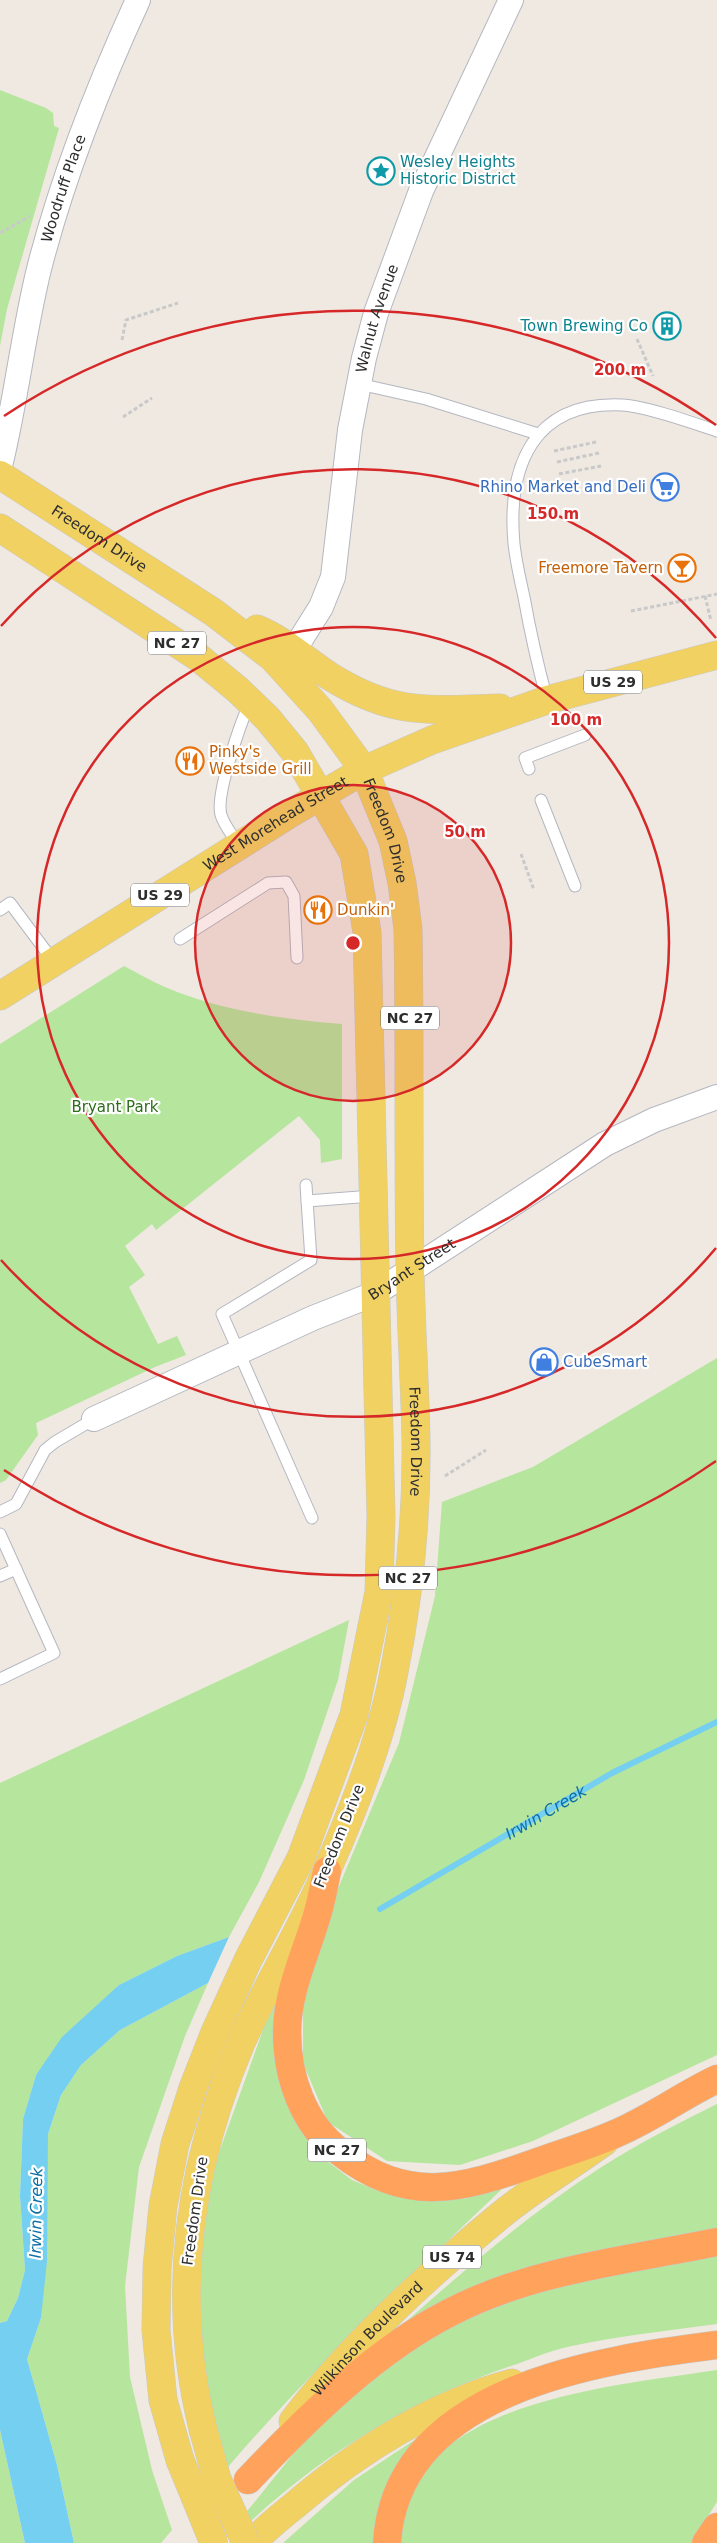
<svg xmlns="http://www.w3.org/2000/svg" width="717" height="2543" viewBox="0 0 717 2543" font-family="'DejaVu Sans',sans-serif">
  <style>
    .green { fill: #b6e59e }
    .water { fill: #75cff0 }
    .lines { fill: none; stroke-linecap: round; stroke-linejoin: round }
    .stream { stroke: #75cff0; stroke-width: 6 }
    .lane-casing { stroke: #b4b7c1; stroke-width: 13 }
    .street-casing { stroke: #b4b7c1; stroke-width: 26 }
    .primary-casing { stroke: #c9c9c9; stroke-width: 29 }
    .highway-casing { stroke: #c9c9c9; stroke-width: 29 }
    .path { stroke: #c9c9c9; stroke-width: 3; stroke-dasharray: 4 2.5; stroke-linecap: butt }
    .lane { stroke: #fff; stroke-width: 11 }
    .street { stroke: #fff; stroke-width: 24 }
    .primary { stroke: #f2d163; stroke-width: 28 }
    .highway { stroke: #ffa35c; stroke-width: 28 }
    .primary-bridge-casing { stroke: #c9c9c9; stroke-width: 29; stroke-linecap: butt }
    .primary-bridge { stroke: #f2d163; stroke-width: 28 }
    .ring { fill: none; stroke: #d62828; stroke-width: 2.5 }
    .labels { text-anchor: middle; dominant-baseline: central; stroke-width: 4.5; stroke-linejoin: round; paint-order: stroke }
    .shield { fill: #fff; stroke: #6d6d6d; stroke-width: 1 }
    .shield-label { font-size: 14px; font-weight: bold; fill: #2e2e2e }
    .culture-label { font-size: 15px; fill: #0d838f; stroke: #fff; text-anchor: start }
    .street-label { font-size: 15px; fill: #2e2e2e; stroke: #fff }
    .shop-label { font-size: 15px; fill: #366cbe; stroke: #fff; text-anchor: end }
    .food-label { font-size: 15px; fill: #c56008; stroke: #fff; text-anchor: start }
    .park-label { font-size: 15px; fill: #2c6e1b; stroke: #fff }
    .water-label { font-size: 16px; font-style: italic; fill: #0d6fa3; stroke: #fff }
    .centre { fill: #d62828; stroke: #fff; stroke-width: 2.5 }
    .ring-label { font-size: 15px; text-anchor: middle; font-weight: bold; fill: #d62828; stroke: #fff; stroke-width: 4.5; stroke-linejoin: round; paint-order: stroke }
  </style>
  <rect width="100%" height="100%" fill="#efe9e1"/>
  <g class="green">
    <polygon points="0,90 46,108 53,113 54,126 59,128 7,309 0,346"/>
    <path d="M124,966C138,973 151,981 165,987C220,1011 283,1019 342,1024V1159L321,1163L320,1140L299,1116L156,1230L152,1224L125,1246L145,1275L129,1287L158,1344L177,1336L186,1355L155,1367L36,1423L38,1435L6,1480L0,1483V1044Z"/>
    <polygon points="717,1358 717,2055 533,2141 460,2165 387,2161 328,2122 303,2063 303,2001 327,1915 399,1743 435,1596 442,1502 533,1467"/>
    <polygon points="349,1620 338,1680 304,1780 259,1882 229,1937 177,1956 119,1985 36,2075 23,2119 20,2196 25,2270 18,2298 7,2321 0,2323 0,1783"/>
    <polygon points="208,1983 185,2036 139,2167 125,2286 130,2377 152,2470 172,2530 161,2543 74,2543 57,2465 27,2359 41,2318 48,2134 61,2095 81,2065 120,2030"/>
    <path d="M277,1991L274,2057L281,2088L294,2119L319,2155L352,2180L381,2192L416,2198L463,2199L502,2189C407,2280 313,2368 228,2467L211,2411L200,2359V2247L212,2172Z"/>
    <path d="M717,2104V2231L392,2334C458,2276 525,2216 600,2168C637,2144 677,2124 717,2104Z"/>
    <path d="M717,2254V2324C667,2331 616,2336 567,2347C550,2351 533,2358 517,2364C418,2397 328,2450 251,2521L247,2511C270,2484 291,2455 315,2429C363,2380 420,2334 484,2308C556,2279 641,2269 717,2254Z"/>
    <path d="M717,2370V2502L691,2543H400C404,2519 408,2496 422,2475C472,2397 632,2383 717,2370Z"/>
    <polygon points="0,2430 25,2543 0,2543"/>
    <polygon points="416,2439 419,2445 377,2543 283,2543 354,2480"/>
  </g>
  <polygon class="water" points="229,1937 208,1983 120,2030 81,2065 61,2095 48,2134 47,2261 41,2318 27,2359 57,2465 74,2543 25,2543 0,2430 0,2323 7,2321 18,2298 25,2270 20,2196 23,2119 36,2075 62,2037 119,1985 177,1956"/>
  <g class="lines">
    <path class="stream" id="s1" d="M380,1909L612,1773L717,1722"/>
    <g class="lane-casing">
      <g id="lane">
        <polyline points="359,384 426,399 538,434"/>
        <path d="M547,700C538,666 530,631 524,597C520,579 516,562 514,544C507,466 533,401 622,405C646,406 693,423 717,431"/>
        <polyline points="529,769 525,758 585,735"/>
        <polyline points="541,800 575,886"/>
        <path d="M239,846C233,836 224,825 221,815C215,795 241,722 250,702"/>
        <polyline points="0,910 10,903 54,962"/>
        <polyline points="180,939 268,883 286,882 294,896 297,958"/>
        <polyline points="306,1185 311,1260 222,1314 312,1518"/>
        <polyline points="307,1201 372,1196"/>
        <polyline points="0,1512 16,1504 45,1450 55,1442 94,1419"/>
        <polyline points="0,1534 54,1653 0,1679"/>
        <polyline points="0,1576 16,1569"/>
      </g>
    </g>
    <g class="street-casing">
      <g id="street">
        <path id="s2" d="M0,466C16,401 23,334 39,269C63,175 98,87 138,0"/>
        <path id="s3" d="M294,650L321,607L333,577L350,430L364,358L376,313L421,191L511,0"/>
        <path id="s4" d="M94,1419L313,1318L374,1294L605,1144L654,1120L717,1097"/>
      </g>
    </g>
    <g class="primary-casing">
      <g id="primary">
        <path id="s5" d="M0,475L213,612L273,658L320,710L364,770L393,841L402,883L408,929C410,1043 408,1157 410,1270C411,1327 415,1384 416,1441C417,1518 409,1596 394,1672C382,1736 354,1809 327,1870C302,1929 267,1984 241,2043C188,2168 170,2296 203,2429"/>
        <polyline points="0,528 198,657 238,690 268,719 295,752 354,854 367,932 381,1516 379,1592 354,1715 301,1858 248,1960 215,2032 193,2088 175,2144 163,2206 157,2268 156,2330 163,2400 180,2460"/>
        <path d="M257,629C284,640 306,661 331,677C394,716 429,710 500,708"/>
        <path id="s6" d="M0,996L291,813L364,770L432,740L547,700L717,655"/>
        <path id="s7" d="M293,2421C354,2342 430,2273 507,2210C538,2186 572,2165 604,2142"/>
        <path d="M252,2543C265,2529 280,2517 295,2505C358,2451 431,2405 512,2383"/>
      </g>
    </g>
    <g class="highway-casing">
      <g id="highway">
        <path d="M327,1871C324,1885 322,1898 318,1912C307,1951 287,1991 287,2032C287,2077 303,2124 340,2152C407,2205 461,2189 535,2163C562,2153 591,2145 617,2133C652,2118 683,2095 717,2079"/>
        <path d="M248,2480C306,2419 375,2350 451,2312C532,2270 628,2260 717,2242"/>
        <path d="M387,2543C396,2389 598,2360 717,2345"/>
        <polyline points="706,2543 717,2527"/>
      </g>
    </g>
    <g class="path">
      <polyline points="0,233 30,216"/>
      <polyline points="637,339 653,376"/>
      <polyline points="122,340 126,320 178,303"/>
      <polyline points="123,417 152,398"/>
      <polyline points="554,451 596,442"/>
      <polyline points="557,462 599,453"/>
      <polyline points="559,474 601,466"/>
      <polyline points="705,596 711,621"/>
      <polyline points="631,611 717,594"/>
      <polyline points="521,854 534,890"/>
      <polyline points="445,1476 486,1450"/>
    </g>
    <use href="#lane" class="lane"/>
    <use href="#street" class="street"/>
    <use href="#primary" class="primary"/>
    <use href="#highway" class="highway"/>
    <g class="primary-bridge-casing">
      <g id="primary-bridge">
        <polyline points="203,2429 217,2479 246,2543"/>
        <polyline points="180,2460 214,2543"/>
      </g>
    </g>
    <use href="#primary-bridge" class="primary-bridge"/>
  </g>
  <circle cx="353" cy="943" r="158" fill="#d62828" fill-opacity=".12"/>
  <g class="ring">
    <circle cx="353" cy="943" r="158"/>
    <circle cx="353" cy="943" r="316"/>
    <path d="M716 1248A474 474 0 0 1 1 1260M1 626A474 474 0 0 1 716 638"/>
    <path d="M716 1461A632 632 0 0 1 4 1470M4 416A632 632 0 0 1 716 425"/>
  </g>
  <defs>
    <g id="sight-ring" transform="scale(1.4375)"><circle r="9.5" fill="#fff" stroke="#0f9aa8" stroke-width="1.5"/><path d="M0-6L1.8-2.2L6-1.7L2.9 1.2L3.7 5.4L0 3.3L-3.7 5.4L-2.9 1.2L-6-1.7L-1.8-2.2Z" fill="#0f9aa8"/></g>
    <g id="building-ring" transform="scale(1.4375)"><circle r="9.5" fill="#fff" stroke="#0f9aa8" stroke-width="1.5"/><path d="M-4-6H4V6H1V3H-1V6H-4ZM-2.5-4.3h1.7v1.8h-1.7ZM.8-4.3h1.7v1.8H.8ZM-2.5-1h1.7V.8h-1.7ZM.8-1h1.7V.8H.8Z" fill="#0f9aa8"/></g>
    <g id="supermarket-ring" transform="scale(1.4375)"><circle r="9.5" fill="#fff" stroke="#3f7fe0" stroke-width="1.5"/><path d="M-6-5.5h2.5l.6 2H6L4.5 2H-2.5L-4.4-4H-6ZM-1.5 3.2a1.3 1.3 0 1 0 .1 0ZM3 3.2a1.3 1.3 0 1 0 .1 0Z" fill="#3f7fe0"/></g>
    <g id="bar-ring" transform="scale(1.4375)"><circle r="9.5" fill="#fff" stroke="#e8710a" stroke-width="1.5"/><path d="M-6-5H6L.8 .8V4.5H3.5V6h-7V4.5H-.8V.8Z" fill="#e8710a"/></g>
    <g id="restaurant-ring" transform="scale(1.4375)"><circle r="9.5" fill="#fff" stroke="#e8710a" stroke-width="1.5"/><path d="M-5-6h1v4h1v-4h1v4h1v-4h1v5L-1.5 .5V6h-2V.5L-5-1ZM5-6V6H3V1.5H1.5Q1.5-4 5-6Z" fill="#e8710a"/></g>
    <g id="shop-ring" transform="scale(1.4375)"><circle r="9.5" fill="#fff" stroke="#3f7fe0" stroke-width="1.5"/><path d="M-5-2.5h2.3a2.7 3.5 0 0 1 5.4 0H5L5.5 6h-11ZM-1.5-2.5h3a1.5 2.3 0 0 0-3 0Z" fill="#3f7fe0"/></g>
  </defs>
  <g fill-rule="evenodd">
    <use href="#sight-ring" x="381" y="171"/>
    <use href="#building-ring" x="667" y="326"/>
    <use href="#supermarket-ring" x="665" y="487"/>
    <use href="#bar-ring" x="682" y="568"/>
    <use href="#restaurant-ring" x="190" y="761"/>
    <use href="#restaurant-ring" x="318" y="910"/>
    <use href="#shop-ring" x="544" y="1362"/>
  </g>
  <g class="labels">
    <g class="shield">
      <rect x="148" y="631.5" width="58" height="23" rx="4"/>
      <rect x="584" y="670.5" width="58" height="23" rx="4"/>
      <rect x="131" y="883.5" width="58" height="23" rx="4"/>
      <rect x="381" y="1006.5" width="58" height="23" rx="4"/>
      <rect x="379" y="1566.5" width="58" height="23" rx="4"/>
      <rect x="308" y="2138.5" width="58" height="23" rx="4"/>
      <rect x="423" y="2245.5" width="58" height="23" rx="4"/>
    </g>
    <g class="shield-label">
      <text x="177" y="643">NC 27</text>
      <text x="613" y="682">US 29</text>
      <text x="160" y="895">US 29</text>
      <text x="410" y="1018">NC 27</text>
      <text x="408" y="1578">NC 27</text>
      <text x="337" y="2150">NC 27</text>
      <text x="452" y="2257">US 74</text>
    </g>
    <g class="culture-label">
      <text x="400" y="162">Wesley Heights<tspan x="400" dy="17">Historic District</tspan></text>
      <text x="648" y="326" text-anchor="end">Town Brewing Co</text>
    </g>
    <g class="street-label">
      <text stroke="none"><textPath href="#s2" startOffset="285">Woodruff Place</textPath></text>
      <text stroke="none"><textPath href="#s3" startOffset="346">Walnut Avenue</textPath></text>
      <text stroke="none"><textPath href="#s5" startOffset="118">Freedom Drive</textPath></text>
      <text stroke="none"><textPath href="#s6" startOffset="325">West Morehead Street</textPath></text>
      <text stroke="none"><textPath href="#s5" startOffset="538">Freedom Drive</textPath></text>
      <text stroke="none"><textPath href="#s4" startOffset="352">Bryant Street</textPath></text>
      <text stroke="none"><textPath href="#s5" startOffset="1152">Freedom Drive</textPath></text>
      <text transform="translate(339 1836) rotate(-68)">Freedom Drive</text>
      <text transform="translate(195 2211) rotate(-82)">Freedom Drive</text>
      <text stroke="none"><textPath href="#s7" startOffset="111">Wilkinson Boulevard</textPath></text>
    </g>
    <g class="shop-label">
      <text x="646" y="487">Rhino Market and Deli</text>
      <text x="563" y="1362" text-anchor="start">CubeSmart</text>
    </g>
    <g class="food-label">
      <text x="663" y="568" text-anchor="end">Freemore Tavern</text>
      <text x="209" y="752">Pinky's<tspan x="209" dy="17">Westside Grill</tspan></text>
      <text x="337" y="910">Dunkin'</text>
    </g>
    <g class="park-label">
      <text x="115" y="1107">Bryant Park</text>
    </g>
    <g class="water-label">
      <text stroke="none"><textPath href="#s1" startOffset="192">Irwin Creek</textPath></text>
      <text transform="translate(36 2213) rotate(-89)">Irwin Creek</text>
    </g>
  </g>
  <circle cx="353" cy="943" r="8" class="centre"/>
  <g class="ring-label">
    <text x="620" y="375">200 m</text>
    <text x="553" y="519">150 m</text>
    <text x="576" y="725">100 m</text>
    <text x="465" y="837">50 m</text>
  </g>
</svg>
